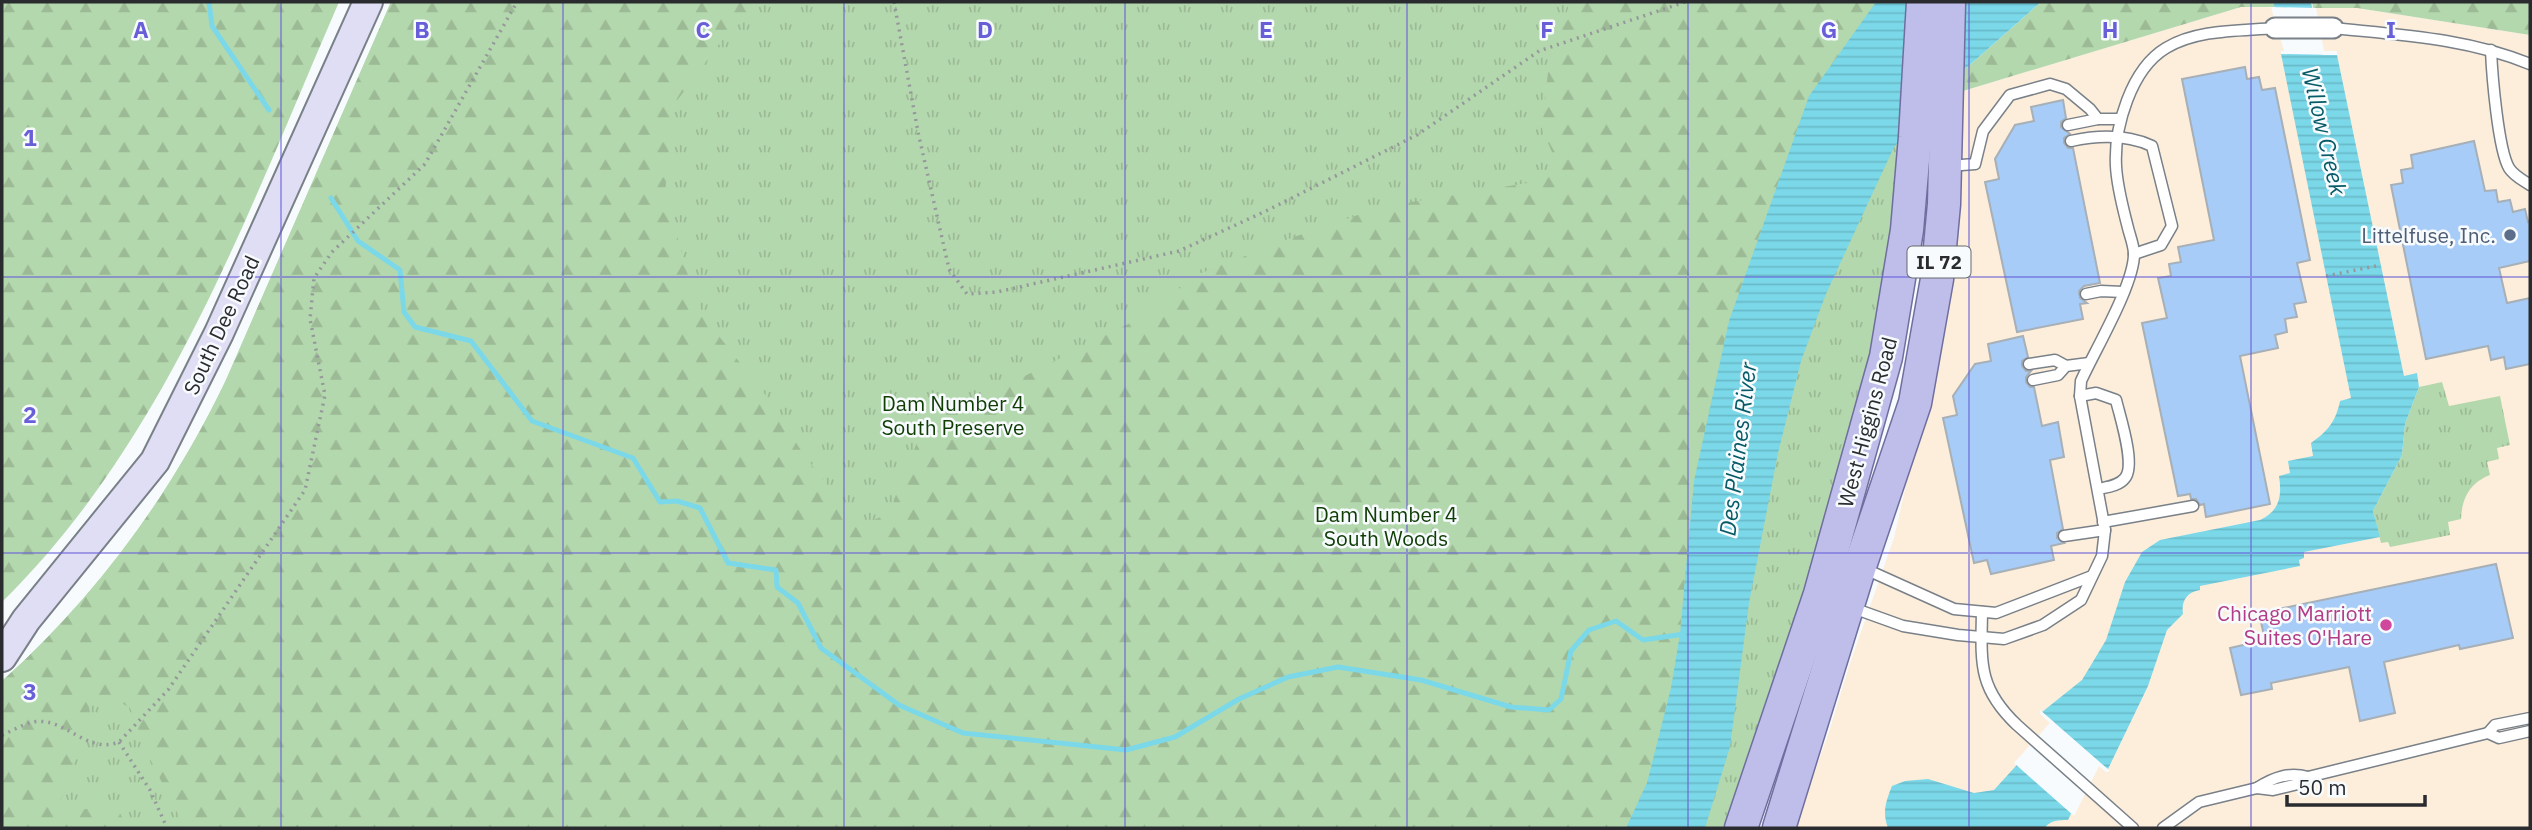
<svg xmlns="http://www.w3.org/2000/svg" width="2532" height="830" viewBox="0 0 2532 830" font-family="'IBM Plex Sans',sans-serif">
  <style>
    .commercial { fill: #fdeedb }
    .grass { fill: url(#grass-tufts) }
    .forest { fill: url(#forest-firs) }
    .water { fill: url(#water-rules) }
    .pier { fill: #f7fbfe }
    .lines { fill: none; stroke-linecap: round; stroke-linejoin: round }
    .stream { stroke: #7bd8e9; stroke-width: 5 }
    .building { fill: #a6ccf7; stroke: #a7afb7; stroke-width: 2 }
    .service-casing { stroke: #798088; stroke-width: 13 }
    .minor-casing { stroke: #798088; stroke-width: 23 }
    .secondary-casing { stroke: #798088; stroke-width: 32 }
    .primary-casing { stroke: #6f6e9f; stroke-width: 35 }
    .path { stroke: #95989b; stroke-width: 3.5; stroke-dasharray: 2 5; stroke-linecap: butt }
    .service { stroke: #fff; stroke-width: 10 }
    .minor { stroke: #fff; stroke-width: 19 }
    .secondary { stroke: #dfdef4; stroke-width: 28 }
    .primary { stroke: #bfbeea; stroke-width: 32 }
    .grid { fill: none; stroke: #685fd8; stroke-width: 2; stroke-opacity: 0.55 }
    .service-dot { fill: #5c6f8a; stroke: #f7fbfe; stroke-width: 2.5 }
    .hotel-dot { fill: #d1479c; stroke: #f7fbfe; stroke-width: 2.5 }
    .labels { text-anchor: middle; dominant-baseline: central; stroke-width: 5; stroke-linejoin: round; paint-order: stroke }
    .shield { fill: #f7fbfe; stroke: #67696d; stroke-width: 2 }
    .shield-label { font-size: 19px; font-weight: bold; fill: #292b2f }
    .service-label { font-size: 21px; fill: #4e5e75; stroke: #f7fbfe; text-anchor: end }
    .street-label { font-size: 21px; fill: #292b2f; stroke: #f7fbfe }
    .park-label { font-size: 21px; fill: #0f3d04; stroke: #f7fbfe }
    .hotel-label { font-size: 21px; fill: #b23c85; stroke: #f7fbfe; text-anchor: end }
    .water-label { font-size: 23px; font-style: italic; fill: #065b67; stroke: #f7fbfe }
    .grid-label { font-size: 23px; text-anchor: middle; font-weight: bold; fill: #685fd8; stroke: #f7fbfe; stroke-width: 5; stroke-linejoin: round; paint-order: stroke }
  </style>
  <defs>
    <pattern id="grass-tufts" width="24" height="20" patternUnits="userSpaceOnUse" patternTransform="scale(1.75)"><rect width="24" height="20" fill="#b4d8ad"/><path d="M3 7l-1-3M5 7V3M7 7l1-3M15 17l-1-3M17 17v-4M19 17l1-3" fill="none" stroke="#9bba95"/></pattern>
    <pattern id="forest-firs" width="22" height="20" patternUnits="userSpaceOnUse" patternTransform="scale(1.75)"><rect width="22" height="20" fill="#b4d8ad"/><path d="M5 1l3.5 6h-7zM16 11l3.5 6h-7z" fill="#9bba95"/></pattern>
    <pattern id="water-rules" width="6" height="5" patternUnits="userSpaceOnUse" patternTransform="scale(1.75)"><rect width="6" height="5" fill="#7bd8e9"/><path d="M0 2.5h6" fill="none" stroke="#6abac8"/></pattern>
  </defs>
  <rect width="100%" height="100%" fill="#f7fbfe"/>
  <polygon class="commercial" points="2241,7 2357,8 2530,35 2530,828 1794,828 1828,735 1850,663 1894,538 1933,365 1963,91"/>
  <g class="grass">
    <path d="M391,2H1904L1895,211L1885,291L1843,475L1729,828H2V681C97,596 172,493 227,378Z"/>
    <path d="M2442,382L2449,406L2500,396L2510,445L2497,448L2499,459L2487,462L2490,475C2469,483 2462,499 2461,519L2448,522L2450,535L2390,547L2388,542L2381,543L2373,511L2402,455L2405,424L2419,387Z"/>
  </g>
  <g class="forest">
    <path d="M2,2H339C248,211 168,439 2,602Z"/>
    <path d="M391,2H756L725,36L673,106L665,193L693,293L707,321L767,397L804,455L859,526L890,513L906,464L931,420L985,396L1138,319L1199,274L1294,237L1381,207L1545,180L1558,166L1542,129L1548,72L1570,2H1876L1809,96L1729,321L1694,481L1680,634L1671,688L1647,783L1626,828H185L150,759L130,708L118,701L105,700L90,707L80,728L68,785L58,805L63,816C83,808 100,805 119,811L127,828H2V681C96,597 171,495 225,382Z"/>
    <polygon points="2041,2 2273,2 2275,7 2241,7 1963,91 1964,70"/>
    <polygon points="2312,2 2530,2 2530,35 2357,8 2313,8"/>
  </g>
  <g class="water">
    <polygon points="1876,2 2041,2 1964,70 1894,147 1826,294 1801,361 1778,453 1749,603 1730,747 1705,828 1626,828 1647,783 1671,688 1680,634 1694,481 1729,321 1809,96"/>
    <path d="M2273,2H2311L2322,55H2337L2404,376L2417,373L2419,387L2405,424L2402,455L2373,511L2380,537L2304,552V558L2299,560L2300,566L2200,586V590C2187,592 2181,601 2183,614L2167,630L2148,686L2108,769L2097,761L2068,820C2059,820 2050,820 2045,828H1888C1882,812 1886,801 1892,786L1905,781L1928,779L1974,793L1994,790L2055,723L2042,712L2082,680L2106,640L2125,582L2142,552L2160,540L2260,520C2280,511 2282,495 2279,476L2290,473L2288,461L2313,456L2311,443C2328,431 2336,421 2340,401L2351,398L2281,54H2289Z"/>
  </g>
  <g class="pier">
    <polygon points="2271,7 2316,8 2324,51 2337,51 2337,55 2281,54 2281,51 2284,51"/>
    <polygon points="2040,710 2110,771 2106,772 2099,766 2074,816 2014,763 2050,723 2040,714"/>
  </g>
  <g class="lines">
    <g class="stream">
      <polyline points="209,2 212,26 269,110"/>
      <polyline points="331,198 358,241 400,270 404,312 415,327 471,341 532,421 633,458 660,502 677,501 700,508 728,563 776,570 777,587 798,603 821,648 899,705 963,733 1126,750 1175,737 1239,699 1288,677 1338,667 1421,680 1511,707 1549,710 1561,699 1571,651 1589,630 1616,621 1643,640 1684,634"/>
    </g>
  </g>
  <g class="building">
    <polygon points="2245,67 2247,79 2259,77 2262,90 2275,88 2310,260 2297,263 2306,302 2294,304 2297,317 2285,319 2287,332 2275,335 2278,348 2240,356 2270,504 2206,517 2204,504 2200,505 2196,499 2191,499 2190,494 2178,496 2142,323 2167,318 2158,278 2171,276 2169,264 2181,262 2178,247 2214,240 2182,79"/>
    <polygon points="2063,100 2066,118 2061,122 2061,127 2070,134 2064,138 2064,143 2068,148 2073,148 2100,283 2084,286 2079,291 2080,298 2087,303 2080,304 2083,319 2017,332 1985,182 1999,179 1995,159 2015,125 2034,121 2031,107"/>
    <polygon points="2474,141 2485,191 2496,190 2498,202 2510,200 2513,212 2525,209 2528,222 2530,221 2530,261 2499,268 2507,303 2530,298 2530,364 2506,369 2504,357 2491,360 2488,346 2426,359 2391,185 2403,183 2401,170 2413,168 2411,155"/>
    <polygon points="2023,336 2028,357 2022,361 2022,366 2026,371 2031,371 2026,377 2026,382 2030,387 2034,387 2042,426 2058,422 2064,457 2050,460 2063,529 2057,533 2057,538 2064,543 2051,546 2054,560 1991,574 1987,560 1974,563 1943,418 1957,415 1953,396 1975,364 1991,361 1988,344"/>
    <polygon points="2496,564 2513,638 2460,649 2459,645 2384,662 2395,713 2360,721 2349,667 2271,683 2272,689 2241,695 2230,648 2265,640 2259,613"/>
  </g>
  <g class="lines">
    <g class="service-casing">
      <g id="service">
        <path d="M2333,28C2400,35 2466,38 2530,64"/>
        <path d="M2491,50C2492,74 2498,149 2509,168C2514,176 2523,180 2530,185"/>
        <polyline points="2068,125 2098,119"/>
        <path d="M2071,141C2099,135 2126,134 2152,146L2172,226L2161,245L2134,254"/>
        <polyline points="1948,166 1975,164 1983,131 2010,95 2050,84 2066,89 2090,109 2098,119 2120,119"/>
        <polyline points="2086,294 2101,291 2123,292"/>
        <polyline points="2029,364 2055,360 2066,366"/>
        <polyline points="2033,380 2058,375 2066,366 2089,363"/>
        <path d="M2080,396L2096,393L2116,400C2120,417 2136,465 2125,478C2119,486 2107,487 2098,489"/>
        <polyline points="2103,522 2193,506"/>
        <polyline points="2064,536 2105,530"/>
        <polyline points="1863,568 1954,609 1996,613 2092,576"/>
        <path d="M1853,608L1903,626L1958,635L2004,639L2043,625L2081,600L2102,556L2105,530L2080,396L2081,381C2095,350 2134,285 2134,254C2134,246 2130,236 2128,228C2123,208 2117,187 2116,166C2114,127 2131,69 2166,48C2197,29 2240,31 2275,28"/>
        <path d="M1982,612C1981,663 1978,688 2017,725L2133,828"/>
        <polyline points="2488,733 2495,725 2530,718"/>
        <path d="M2257,788C2274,777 2289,772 2308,777"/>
        <polyline points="2163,828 2199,802 2257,788 2273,790 2298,784 2308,777 2488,733 2499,738 2530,731"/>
      </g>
    </g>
    <g class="minor-casing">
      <polyline id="minor" points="2275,28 2333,28"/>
    </g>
    <g class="secondary-casing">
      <polyline id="secondary" points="2,657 26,620 155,461 219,333 368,2"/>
    </g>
    <g class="primary-casing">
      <g id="primary">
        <polyline points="1741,828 1820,594 1886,357 1907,230 1915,137 1923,2"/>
        <polyline points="1779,828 1860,566 1915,403 1937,279 1944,204 1949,2"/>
      </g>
    </g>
    <g class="path">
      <polyline points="894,2 918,132 949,269 967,294 997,292 1179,251 1266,211 1417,135 1539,51 1685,2"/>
      <polyline points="2326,276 2381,265"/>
      <path d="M2,735C12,731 23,724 33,722C65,716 86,755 119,742L168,690L305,490L325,395L310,319L314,278L332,252L425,164L517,2"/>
      <polyline points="119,742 150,790 167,828"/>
    </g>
    <use href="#service" class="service"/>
    <use href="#minor" class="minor"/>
    <use href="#secondary" class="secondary"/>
    <use href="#primary" class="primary"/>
  </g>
  <path class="grid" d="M281,2V828M563,2V828M844,2V828M1125,2V828M1407,2V828M1688,2V828M1969,2V828M2251,2V828M2,277H2530M2,553H2530"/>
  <circle class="service-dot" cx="2510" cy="235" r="7"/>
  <circle class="hotel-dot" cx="2386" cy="625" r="7"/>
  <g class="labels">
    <rect class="shield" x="1907.5" y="246.5" width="63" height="31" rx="5"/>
    <g class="shield-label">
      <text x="1939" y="262">IL 72</text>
    </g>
    <g class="service-label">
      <text x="2496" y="235">Littelfuse, Inc.</text>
    </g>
    <g class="street-label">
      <text transform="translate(221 325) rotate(-65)">South Dee Road</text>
      <text transform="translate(1867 422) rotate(-75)">West Higgins Road</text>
    </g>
    <g class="park-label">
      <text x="953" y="403">Dam Number 4<tspan x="953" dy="24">South Preserve</tspan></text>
      <text x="1386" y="514">Dam Number 4<tspan x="1386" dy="24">South Woods</tspan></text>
    </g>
    <g class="hotel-label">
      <text x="2372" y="613">Chicago Marriott<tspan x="2372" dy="24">Suites O'Hare</tspan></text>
    </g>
    <g class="water-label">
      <text transform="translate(2325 131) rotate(77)">Willow Creek</text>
      <text transform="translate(1737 449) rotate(-83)">Des Plaines River</text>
    </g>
  </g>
  <g class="grid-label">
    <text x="141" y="38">A</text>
    <text x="422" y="38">B</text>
    <text x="703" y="38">C</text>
    <text x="985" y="38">D</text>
    <text x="1266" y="38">E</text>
    <text x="1547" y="38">F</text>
    <text x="1829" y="38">G</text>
    <text x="2110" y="38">H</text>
    <text x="2391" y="38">I</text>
    <text x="30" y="146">1</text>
    <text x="30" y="423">2</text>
    <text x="30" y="700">3</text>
  </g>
  <rect width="2532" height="830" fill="none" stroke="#292b2f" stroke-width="7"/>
  <path d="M2287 795v10h138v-10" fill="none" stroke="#292b2f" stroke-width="3.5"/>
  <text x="2298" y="795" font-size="21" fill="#292b2f" stroke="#f7fbfe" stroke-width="5" paint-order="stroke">50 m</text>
</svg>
